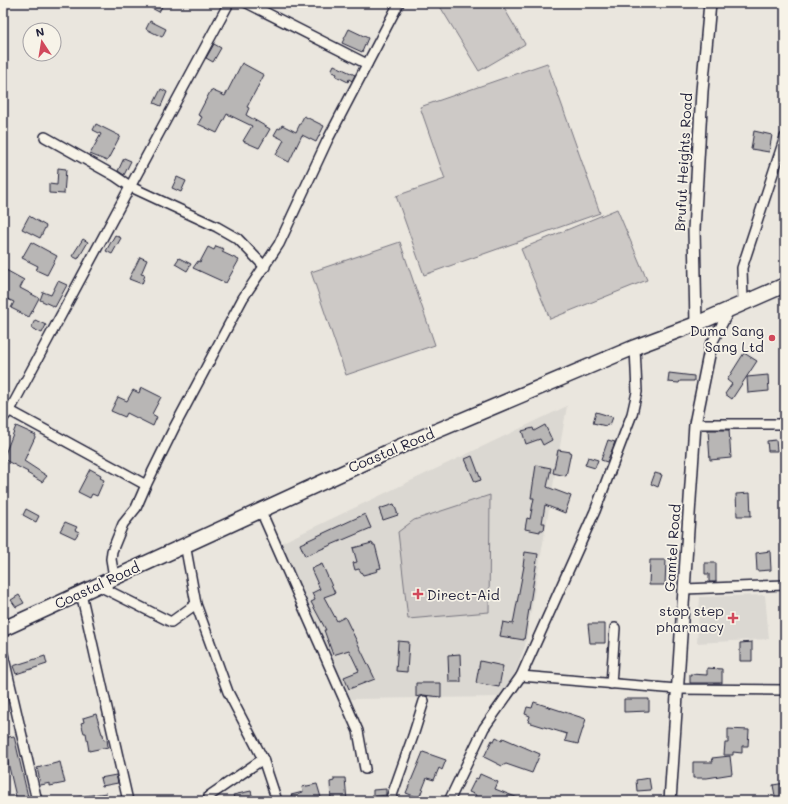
<svg xmlns="http://www.w3.org/2000/svg" width="788" height="804" viewBox="0 0 788 804" font-family="Mali,sans-serif">
  <style>
    .built { fill: #dbd8d2 }
    .green { fill: #cdc9c6; stroke: #787680 }
    .building { fill: #b8b6b5; stroke: #22223b }
    .lines { fill: none; stroke-linecap: round; stroke-linejoin: round }
    .minor-casing { stroke: #22223b; stroke-width: 12 }
    .tertiary-casing { stroke: #22223b; stroke-width: 14 }
    .primary-casing { stroke: #22223b; stroke-width: 17 }
    .minor { stroke: #f7f3e8; stroke-width: 9 }
    .tertiary { stroke: #f7f3e8; stroke-width: 11 }
    .primary { stroke: #f7f3e8; stroke-width: 14 }
    .poi-dot { fill: #d1495b; stroke: #f7f3e8; stroke-width: 1.5 }
    .labels { text-anchor: middle; dominant-baseline: central; stroke-width: 3.5; stroke-linejoin: round; paint-order: stroke }
    .street-label { font-size: 14px; fill: #22223b; stroke: #f7f3e8 }
    .poi-label { font-size: 14px; fill: #22223b; stroke: #f7f3e8; text-anchor: end }
  </style>
  <rect width="100%" height="100%" fill="#eae6de"/>
  <filter id="ink" filterUnits="userSpaceOnUse"><feTurbulence type="fractalNoise" baseFrequency=".025" numOctaves="2"/><feDisplacementMap in="SourceGraphic" scale="8" xChannelSelector="R" yChannelSelector="G"/><feConvolveMatrix kernelMatrix="1 2 1 2 8 2 1 2 1" color-interpolation-filters="sRGB"/></filter>
  <g filter="url(#ink)">
    <g class="built">
      <polygon points="567,406 525,646 506,697 348,699 281,543"/>
      <polygon points="765,595 769,639 697,643 700,597"/>
    </g>
    <g class="green">
      <polygon points="438,3 501,3 525,44 479,71"/>
      <polygon points="547,63 600,213 424,275 396,196 445,179 420,107"/>
      <polygon points="617,209 647,280 550,319 521,249"/>
      <polygon points="400,242 435,345 346,375 311,272"/>
      <polygon points="490,495 489,612 408,619 398,532 414,520"/>
    </g>
    <g class="building">
      <polygon points="142,3 164,3 159,12"/>
      <polygon points="150,21 166,29 162,37 146,29"/>
      <polygon points="349,29 368,38 362,52 342,43"/>
      <polygon points="214,44 221,48 213,62 206,58"/>
      <polygon points="242,63 264,75 247,107 249,108 246,115 270,129 259,148 243,141 252,126 227,114 217,133 198,124 202,117 198,115 211,90 225,96"/>
      <polygon points="334,65 355,75 352,81 349,79 348,82 336,76 337,74 331,71"/>
      <polygon points="161,89 167,92 161,106 154,103"/>
      <polygon points="304,116 324,126 316,142 302,135 289,162 276,155 284,140 274,135 278,128 280,129 282,125 296,132"/>
      <polygon points="96,124 120,136 107,161 90,154 101,134 93,130"/>
      <polygon points="754,131 772,135 769,152 751,149"/>
      <polygon points="124,158 131,161 124,175 118,171"/>
      <polygon points="58,168 66,169 64,194 49,193 49,184 57,185"/>
      <polygon points="177,177 186,181 181,192 172,188"/>
      <polygon points="29,216 46,226 40,238 22,229"/>
      <polygon points="115,235 121,238 112,254 106,251"/>
      <polygon points="83,239 88,242 78,259 72,256"/>
      <polygon points="31,242 57,256 47,275 36,270 38,266 22,258"/>
      <polygon points="216,246 224,249 222,252 239,260 226,283 193,268 198,261 200,262 208,247 214,250"/>
      <polygon points="140,257 147,260 141,274 145,275 142,284 129,279"/>
      <polygon points="179,258 191,264 187,271 175,264"/>
      <polygon points="6,270 24,280 20,288 39,298 29,317 11,308 14,302 3,297 3,274"/>
      <polygon points="58,281 67,285 55,307 40,300 43,292 51,295"/>
      <polygon points="35,320 46,325 42,333 31,328"/>
      <polygon points="744,353 757,361 732,399 725,394 732,384 727,380"/>
      <polygon points="669,373 694,376 694,381 680,381 679,383 668,382"/>
      <polygon points="768,375 769,391 748,393 747,377"/>
      <polygon points="141,387 161,397 152,414 157,417 153,426 127,413 125,417 111,411 118,397 127,401 133,390 139,393"/>
      <polygon points="596,412 613,417 610,425 607,424 606,426 593,423"/>
      <polygon points="545,425 552,440 543,445 540,439 526,444 522,431 533,428 534,431"/>
      <polygon points="16,426 36,435 24,461 47,476 42,482 27,473 28,472 3,459"/>
      <polygon points="708,430 729,430 731,458 710,460"/>
      <polygon points="608,440 615,442 607,462 601,460"/>
      <polygon points="776,440 777,451 768,451 767,441"/>
      <polygon points="558,450 571,452 566,476 553,473"/>
      <polygon points="472,456 481,480 475,482 465,459"/>
      <polygon points="588,457 598,460 595,468 585,465"/>
      <polygon points="536,465 551,468 547,487 571,496 565,513 545,505 542,523 545,523 544,530 540,530 540,532 525,529 527,518 530,519 534,498 531,498"/>
      <polygon points="90,469 101,475 100,478 104,480 97,496 92,494 90,498 78,492"/>
      <polygon points="655,473 662,475 658,487 651,484"/>
      <polygon points="750,493 751,516 737,516 736,494"/>
      <polygon points="394,504 398,515 383,520 379,509"/>
      <polygon points="26,509 39,516 36,522 23,515"/>
      <polygon points="365,514 371,528 305,556 300,544"/>
      <polygon points="65,522 77,527 75,530 79,532 75,538 60,531"/>
      <polygon points="372,543 373,545 375,545 381,568 377,569 378,571 363,575 359,569 355,570 353,563 357,562 353,548"/>
      <polygon points="770,551 771,570 757,571 756,553"/>
      <polygon points="525,552 538,554 524,640 500,636 503,622 513,624 524,566 523,566"/>
      <polygon points="650,560 666,560 665,585 649,585"/>
      <polygon points="705,563 716,563 716,582 709,582 709,574 705,574"/>
      <polygon points="322,564 335,593 324,597 337,621 345,617 375,679 349,689 344,677 359,671 349,650 333,655 324,630 326,630 311,602 315,600 312,593 320,589 311,569"/>
      <polygon points="19,595 24,603 16,607 11,600"/>
      <polygon points="588,624 605,624 605,643 590,643"/>
      <polygon points="398,641 409,642 407,672 396,671"/>
      <polygon points="752,642 752,661 740,661 740,643"/>
      <polygon points="460,654 461,682 449,682 448,655"/>
      <polygon points="45,656 47,664 16,674 13,666"/>
      <polygon points="480,661 503,666 499,687 476,683"/>
      <polygon points="707,668 722,669 722,683 690,683 690,674 707,675"/>
      <polygon points="416,683 441,683 441,697 423,695 416,697"/>
      <polygon points="624,699 649,699 649,711 624,712"/>
      <polygon points="534,702 586,719 578,744 565,741 567,734 528,722 530,716 525,714 527,707 532,708"/>
      <polygon points="96,714 102,734 103,734 104,740 107,739 108,747 89,751 86,733 84,733 81,723 84,722 83,718"/>
      <polygon points="728,729 749,730 748,746 742,746 742,753 733,752 733,755 724,755 725,743 728,743"/>
      <polygon points="14,736 29,801 17,801 3,741 3,738"/>
      <polygon points="496,737 502,740 503,738 540,754 532,773 506,764 502,766 484,757 492,740 494,741"/>
      <polygon points="423,752 446,760 442,770 439,768 434,780 427,778 419,798 406,793"/>
      <polygon points="730,756 732,774 707,778 693,778 693,762 713,762 712,758"/>
      <polygon points="60,762 65,783 50,786 50,783 41,785 37,768"/>
      <polygon points="480,774 498,782 495,789 526,801 478,801 474,799 476,795 469,792 476,778 478,779"/>
      <polygon points="116,775 118,783 102,786 100,778"/>
      <polygon points="334,778 345,778 347,801 331,801 330,782 334,781"/>
      <polygon points="649,778 651,790 637,791 636,780"/>
      <polygon points="785,783 785,801 776,801 773,785"/>
      <polygon points="317,784 322,801 293,801 291,795 303,792 302,787"/>
      <polygon points="386,789 386,795 373,797 373,790"/>
      <polygon points="251,791 253,799 235,801 233,795"/>
      <polygon points="106,793 107,801 78,801 78,797"/>
    </g>
    <g class="lines">
      <g class="minor-casing">
        <g id="minor">
          <polyline points="247,3 367,64"/>
          <polyline points="45,137 115,176 131,187 217,227 238,239 265,267"/>
          <polyline points="743,302 742,268 785,137"/>
          <polyline points="711,345 730,309"/>
          <polyline points="3,407 146,485 136,508 123,524 112,551 111,559 114,577"/>
          <polyline points="3,418 10,410 229,3"/>
          <polyline points="695,424 785,424"/>
          <polyline points="146,485 175,426 243,298 279,244 327,141 399,3"/>
          <polyline points="260,509 358,731 365,769"/>
          <polyline points="185,544 196,604 228,692 263,759 277,801"/>
          <polyline points="97,585 171,622 196,604"/>
          <polyline points="684,589 785,585"/>
          <polyline points="81,593 128,801"/>
          <polyline points="3,654 37,801"/>
          <polyline points="521,676 677,689 785,690"/>
          <polyline points="611,684 615,628"/>
          <polyline points="209,801 209,796 263,759"/>
          <polyline points="390,801 413,736 424,701"/>
          <polyline points="449,801 484,728 521,676 595,511 632,414 637,392 635,347"/>
        </g>
      </g>
      <g class="tertiary-casing">
        <g id="tertiary">
          <polyline points="696,324 694,229 702,91 710,3"/>
          <polyline points="670,801 695,424 711,345"/>
        </g>
      </g>
      <g class="primary-casing">
        <polyline id="primary" points="3,629 401,446 635,347 696,324 785,285"/>
      </g>
      <use href="#minor" class="minor"/>
      <use href="#tertiary" class="tertiary"/>
      <use href="#primary" class="primary"/>
    </g>
  </g>
  <g class="poi-dot">
    <circle cx="772" cy="338" r="4"/>
    <path d="M416 588h4v4h4v4h-4v4h-4v-4h-4v-4h4z"/>
    <path d="M731 612h4v4h4v4h-4v4h-4v-4h-4v-4h4z"/>
  </g>
  <g class="labels">
    <g class="street-label">
      <text transform="translate(683 162) rotate(-87)">Brufut Heights Road</text>
      <text transform="translate(391 450) rotate(-23)">Coastal Road</text>
      <text transform="translate(672 548) rotate(-86)">Gamtel Road</text>
      <text transform="translate(97 585) rotate(-25)">Coastal Road</text>
    </g>
    <g class="poi-label">
      <text x="764" y="330">Duma Sang<tspan x="764" dy="16">Sang Ltd</tspan></text>
      <text x="427" y="594" text-anchor="start">Direct-Aid</text>
      <text x="724" y="610">stop step<tspan x="724" dy="16">pharmacy</tspan></text>
    </g>
  </g>
  <rect width="788" height="804" fill="none" stroke="#f7f3e8" stroke-width="16"/>
  <rect x="8" y="8" width="772" height="788" fill="none" stroke="#22223b" stroke-width="1.5" filter="url(#ink)"/>
  <g transform="translate(42 42) rotate(348)"><circle r="19" fill="#f7f3e8" stroke="#a29fa3"/>
  <path d="M0-3L7 15L0 10L-7 15Z" fill="#d1495b"/>
  <text y="-6" font-size="11" font-weight="bold" text-anchor="middle" fill="#22223b">N</text>
  </g>
</svg>
